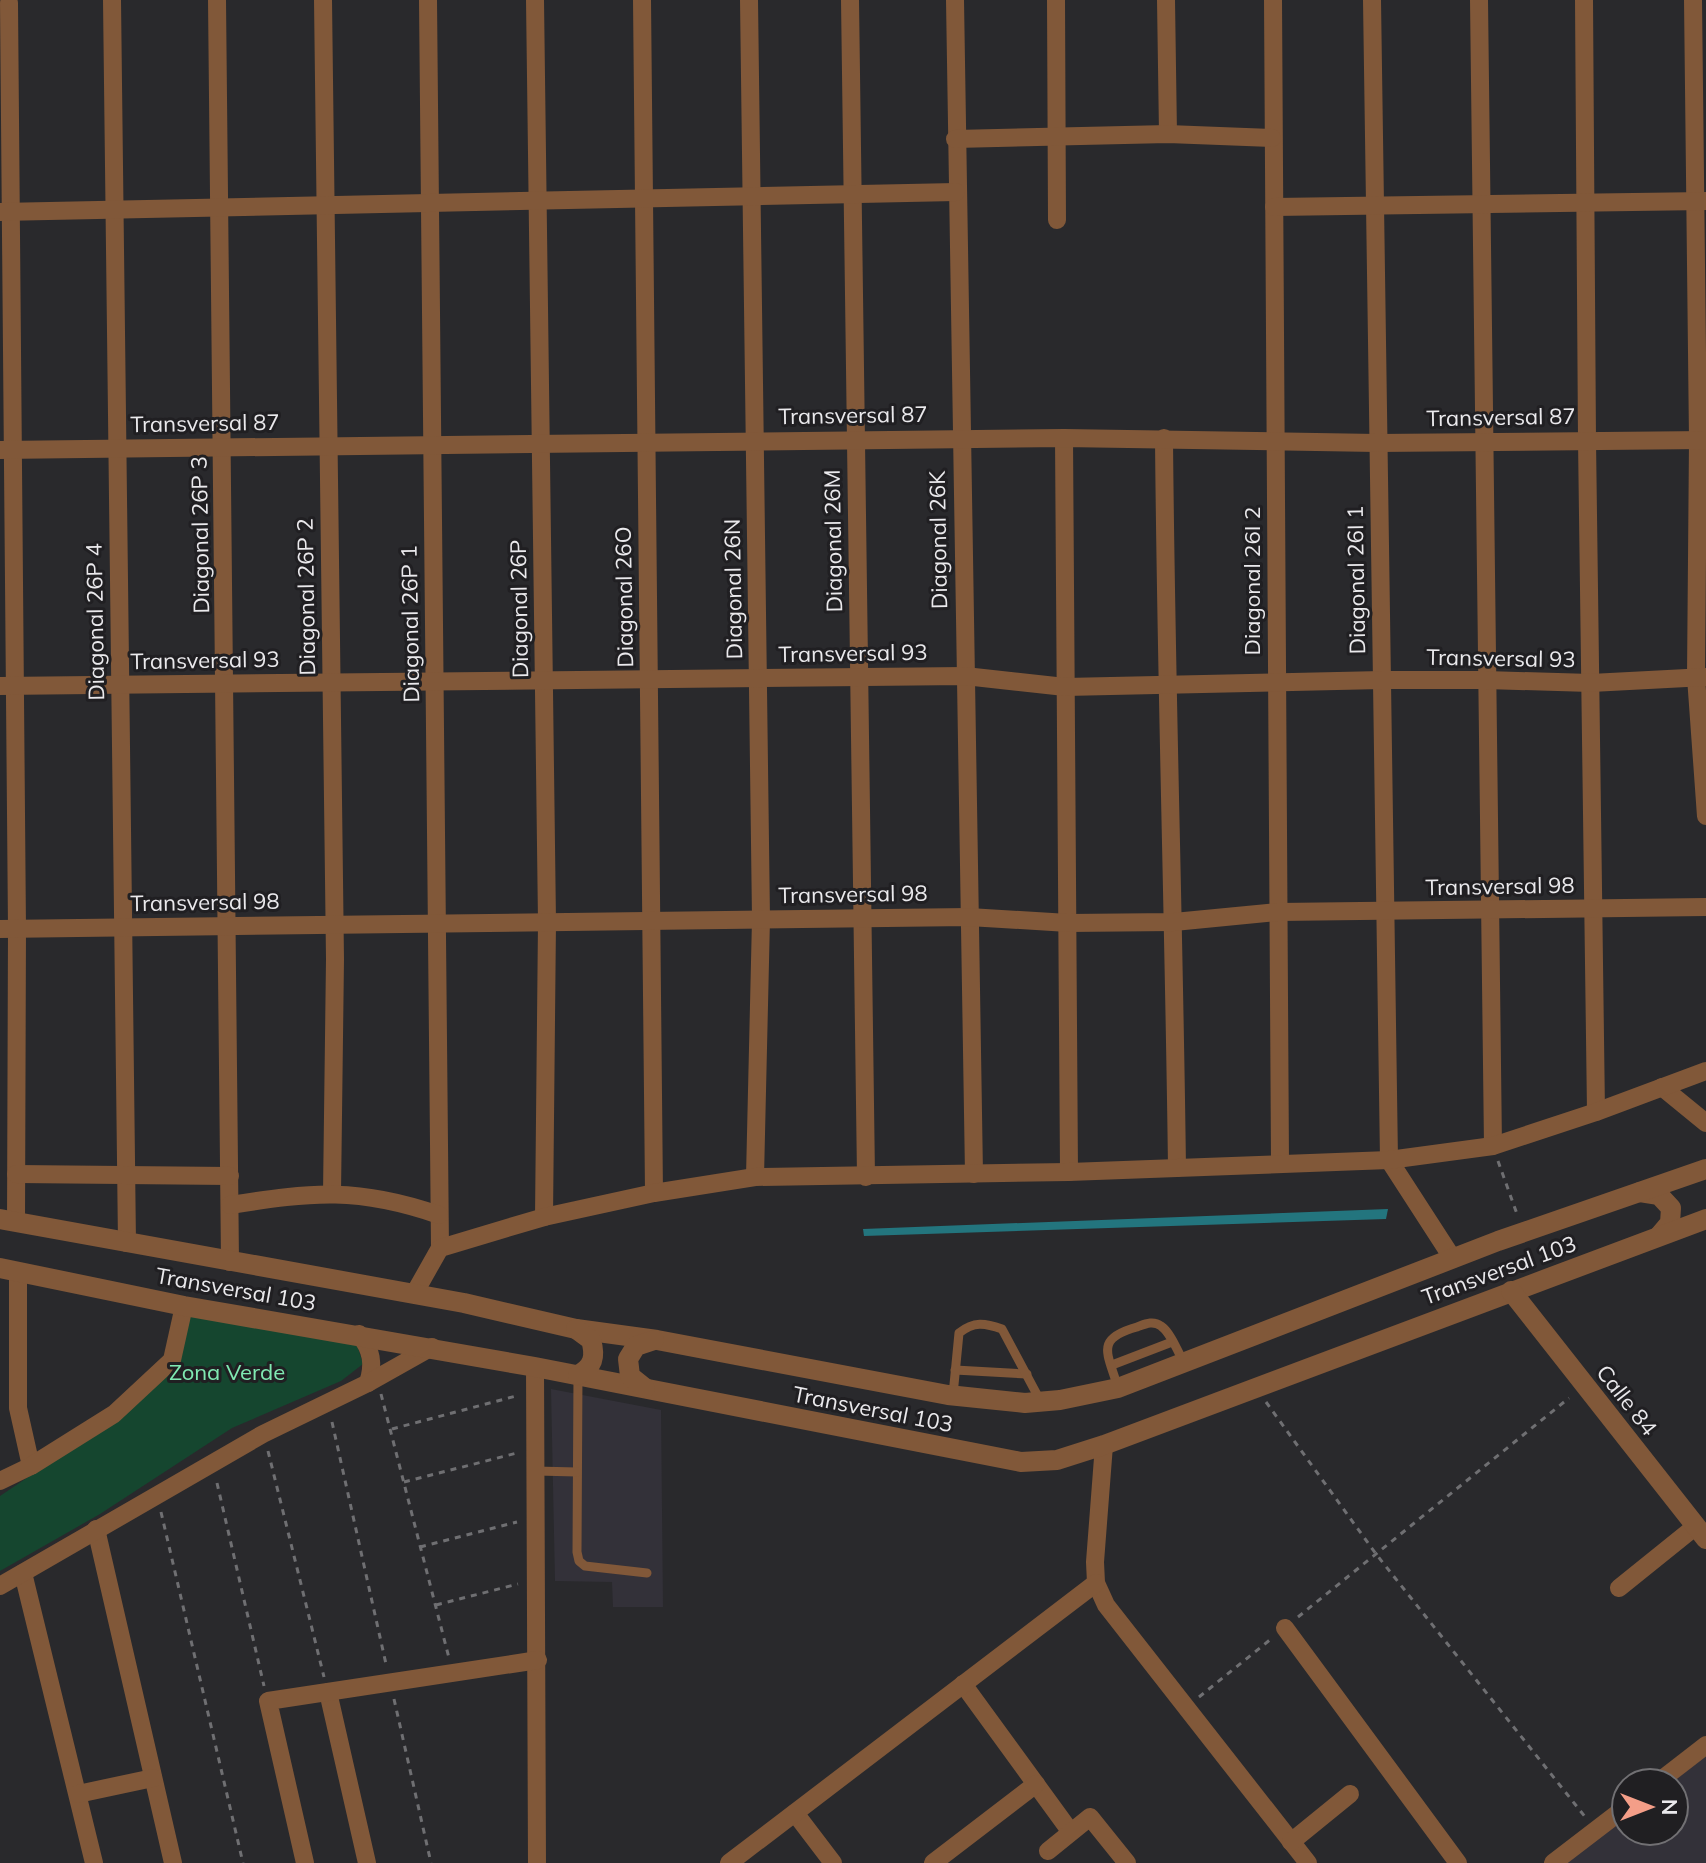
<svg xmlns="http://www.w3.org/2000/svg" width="1706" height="1863" viewBox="0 0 1706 1863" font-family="Mulish,sans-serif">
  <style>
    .built { fill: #333139 }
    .green { fill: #15462f }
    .water { fill: #23757e }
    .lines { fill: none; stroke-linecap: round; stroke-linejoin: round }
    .path { stroke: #6f6f72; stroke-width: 3; stroke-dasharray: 6 6; stroke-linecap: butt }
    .service { stroke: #815839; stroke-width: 9 }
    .minor { stroke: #815839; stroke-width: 18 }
    .tertiary { stroke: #815839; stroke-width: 20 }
    .labels { text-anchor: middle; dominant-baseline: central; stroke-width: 6; stroke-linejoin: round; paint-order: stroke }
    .street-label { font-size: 22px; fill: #eae9ec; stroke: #201f22 }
    .park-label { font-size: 22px; fill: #80e9b2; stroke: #201f22 }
  </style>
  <rect width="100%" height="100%" fill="#29292c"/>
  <g class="built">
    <polygon points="551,1389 661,1410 663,1607 613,1607 612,1582 555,1581"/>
    <polygon points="1706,1745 1706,1863 1554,1863 1626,1807 1626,1831 1674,1831 1674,1783 1657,1783"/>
  </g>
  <polygon class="green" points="186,1310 355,1338 363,1364 341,1381 232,1428 100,1514 0,1571 0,1496 119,1416 174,1362"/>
  <polygon class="water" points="1388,1209 1386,1219 864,1236 863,1229"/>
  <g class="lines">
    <g class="path">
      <polyline points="1498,1161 1517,1214"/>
      <polyline points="381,1394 449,1658"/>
      <polyline points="1266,1402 1376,1554 1586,1818"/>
      <polyline points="332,1422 386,1664"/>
      <polyline points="392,1429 516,1396"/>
      <polyline points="268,1451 324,1677"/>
      <polyline points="404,1482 517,1453"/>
      <polyline points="217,1483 264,1686"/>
      <polyline points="161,1512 243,1863"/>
      <polyline points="420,1547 517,1522"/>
      <polyline points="436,1605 518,1584"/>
      <polyline points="1298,1617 1569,1398"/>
      <polyline points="1199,1697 1271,1639"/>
      <polyline points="394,1699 431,1863"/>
    </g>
    <g class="service">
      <polyline points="1112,1365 1172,1342"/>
      <polyline points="955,1370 1027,1374"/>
      <polyline points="578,1375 577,1552 579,1561 585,1566 647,1573"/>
      <path d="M1118,1388C1108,1353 1094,1339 1137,1327C1145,1324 1153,1320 1161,1326C1171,1333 1178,1352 1184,1363"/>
      <path d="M953,1395L959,1333C974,1321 985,1323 1002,1329L1041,1402"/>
      <polyline points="536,1471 577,1472"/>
    </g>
    <g class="minor">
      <polyline points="112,0 127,1243"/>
      <polyline points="217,0 230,1262"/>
      <polyline points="323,0 335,959 332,1194"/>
      <polyline points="428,0 440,1248"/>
      <polyline points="535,0 547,922 544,1217"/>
      <polyline points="642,0 654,1193"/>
      <polyline points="749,0 761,919 755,1177"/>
      <polyline points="850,0 866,1177"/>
      <polyline points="955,0 974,1174"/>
      <polyline points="1056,0 1057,220"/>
      <polyline points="1166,0 1168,134"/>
      <polyline points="1273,0 1280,1162"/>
      <polyline points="1372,0 1389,1160 1453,1259"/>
      <polyline points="1479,0 1493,1146"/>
      <polyline points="1584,0 1587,440 1596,1112"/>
      <polyline points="1693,0 1698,440 1696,677 1706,816"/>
      <polyline points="9,3 17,929 16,1222"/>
      <polyline points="955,139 1168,134 1272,138"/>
      <polyline points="1274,207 1706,201"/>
      <polyline points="0,212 956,192"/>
      <polyline points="1064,438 1069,1172"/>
      <path d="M1164,438C1166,681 1174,924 1177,1168"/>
      <polyline points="0,450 1064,438 1377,443 1706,440"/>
      <polyline points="0,686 965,676 1065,687 1382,680 1486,680 1591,683 1706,677"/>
      <polyline points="0,929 969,917 1068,923 1174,922 1278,912 1706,907"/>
      <polyline points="1662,1087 1706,1123"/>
      <polyline points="16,1174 230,1176"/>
      <path d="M230,1205C313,1192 358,1187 439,1215"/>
      <polyline points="18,1272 18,1408 31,1466"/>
      <polyline points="414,1294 440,1248 544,1217 654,1193 755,1177 1069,1172 1389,1160 1493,1146 1596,1112 1706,1071"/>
      <path d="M359,1334C372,1350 374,1364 368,1383"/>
      <polyline points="535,1367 537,1863"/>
      <polyline points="1104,1445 1095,1562 1096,1583 1106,1605 1308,1863"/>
      <polyline points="0,1481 31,1466 114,1414 172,1360 184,1306"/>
      <polyline points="96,1529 173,1863"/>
      <polyline points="23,1573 94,1863"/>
      <polyline points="0,1586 263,1434 368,1383 432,1347"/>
      <polyline points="1619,1588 1696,1526"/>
      <polyline points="1285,1628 1458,1863"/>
      <polyline points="963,1684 1070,1831"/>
      <polyline points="328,1692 367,1863"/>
      <polyline points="1657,1783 1706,1745"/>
      <polyline points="78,1794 153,1778"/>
      <polyline points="795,1813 833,1863"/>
      <polyline points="1291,1842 1350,1794"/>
      <polyline points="1048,1851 1090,1817 1127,1863"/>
      <polyline points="305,1863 268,1701 538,1660"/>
      <polyline points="729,1863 1096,1583"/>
      <polyline points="933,1863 1036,1784"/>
      <polyline points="1553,1863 1626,1807"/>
    </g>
    <g class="tertiary">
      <polyline points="1640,1192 1659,1195 1671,1208 1670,1223 1659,1236"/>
      <polyline points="0,1219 464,1303 576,1329 657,1340 948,1395 1025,1403 1060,1400 1118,1388 1498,1241 1706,1169"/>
      <polyline points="0,1268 184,1306 535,1367 1021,1462 1057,1460 1104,1445 1706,1219"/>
      <polyline points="1511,1291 1706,1539"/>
      <path d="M576,1329L591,1340C596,1357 593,1367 578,1375"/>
      <polyline points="645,1388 630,1376 628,1359 636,1346 654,1340"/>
    </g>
  </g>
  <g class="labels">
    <g class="street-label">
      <text transform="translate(853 415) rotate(-1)">Transversal 87</text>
      <text transform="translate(1501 417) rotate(-1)">Transversal 87</text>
      <text transform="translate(205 423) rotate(-1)">Transversal 87</text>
      <text transform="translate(200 535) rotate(-91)">Diagonal 26P 3</text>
      <text transform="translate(938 540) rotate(-91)">Diagonal 26K</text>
      <text transform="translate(833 541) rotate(-91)">Diagonal 26M</text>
      <text transform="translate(1356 580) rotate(-91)">Diagonal 26I 1</text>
      <text transform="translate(1252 581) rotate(-90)">Diagonal 26I 2</text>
      <text transform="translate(733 589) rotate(-91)">Diagonal 26N</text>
      <text transform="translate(306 597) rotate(-91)">Diagonal 26P 2</text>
      <text transform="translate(624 597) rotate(-91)">Diagonal 26O</text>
      <text transform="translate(519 609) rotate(-91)">Diagonal 26P</text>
      <text transform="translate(95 622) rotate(-91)">Diagonal 26P 4</text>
      <text transform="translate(410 624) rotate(-91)">Diagonal 26P 1</text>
      <text transform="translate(853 653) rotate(-1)">Transversal 93</text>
      <text transform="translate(1501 658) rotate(1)">Transversal 93</text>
      <text transform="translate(205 660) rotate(-1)">Transversal 93</text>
      <text transform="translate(1500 886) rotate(-1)">Transversal 98</text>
      <text transform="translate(853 894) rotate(-1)">Transversal 98</text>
      <text transform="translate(205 902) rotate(-1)">Transversal 98</text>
      <text transform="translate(1499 1270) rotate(-20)">Transversal 103</text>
      <text transform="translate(236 1289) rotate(10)">Transversal 103</text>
      <text transform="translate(1627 1400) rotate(52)">Calle 84</text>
      <text transform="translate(873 1409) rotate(11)">Transversal 103</text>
    </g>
    <g class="park-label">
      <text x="227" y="1372">Zona Verde</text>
    </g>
  </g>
  <g transform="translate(1650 1807) rotate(90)"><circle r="38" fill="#201f22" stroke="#717073" stroke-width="2"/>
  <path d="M0-6L14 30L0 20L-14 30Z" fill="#f49e88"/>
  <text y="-12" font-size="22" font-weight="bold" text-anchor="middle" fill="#eae9ec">N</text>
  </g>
</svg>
